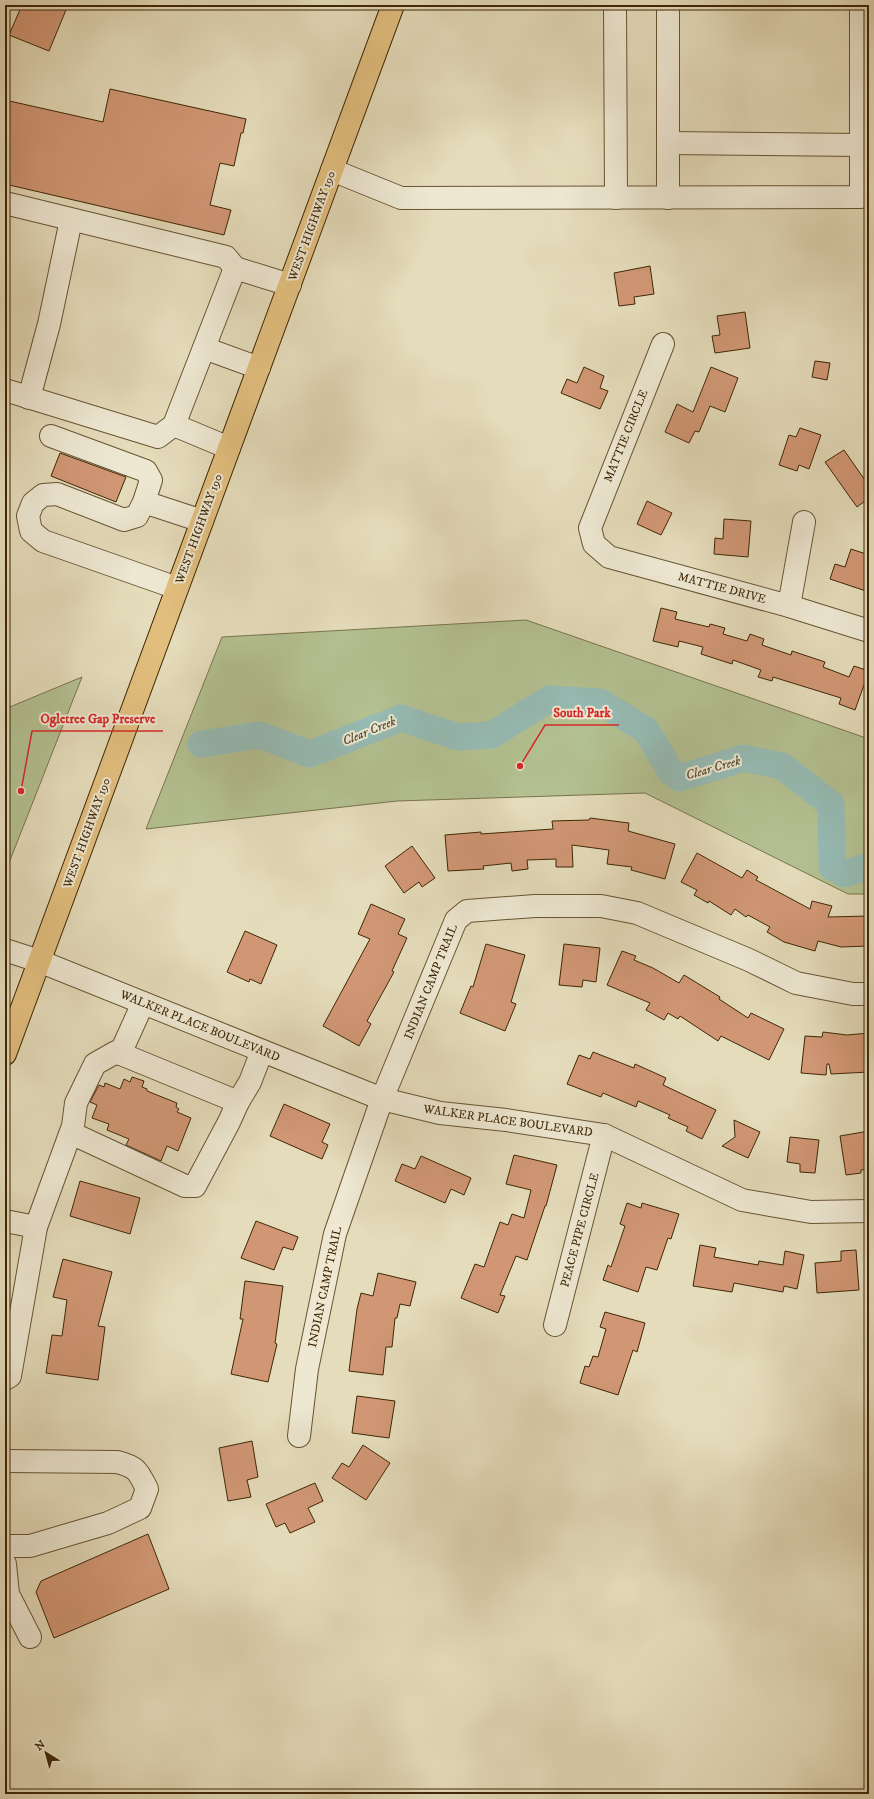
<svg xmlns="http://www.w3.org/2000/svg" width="874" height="1799" viewBox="0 0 874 1799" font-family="'IM FELL DW Pica',serif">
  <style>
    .green { fill: #b3c091; stroke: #78744b }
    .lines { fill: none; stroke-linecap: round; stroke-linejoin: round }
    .river { stroke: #96bbb4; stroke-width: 27 }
    .building { fill: #d19775; stroke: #3e2705 }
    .minor-casing { stroke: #685432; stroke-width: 24 }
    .major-casing { stroke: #3e2705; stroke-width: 24 }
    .minor { stroke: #eee8d3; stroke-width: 22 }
    .major { stroke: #e2be7e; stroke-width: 22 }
    .labels { text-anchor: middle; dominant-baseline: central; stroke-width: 4; stroke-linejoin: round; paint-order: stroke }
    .street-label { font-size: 12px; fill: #3e2705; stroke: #eee8d3 }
    .water-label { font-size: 13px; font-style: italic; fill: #544c31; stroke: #eee8d3 }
    .leader { fill: none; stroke: #d62828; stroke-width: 1.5 }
    .callout-dot { fill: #d62828; stroke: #eee8d3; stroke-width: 1.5 }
    .callout-label { font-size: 13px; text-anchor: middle; font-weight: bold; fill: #d62828; stroke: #eee8d3; stroke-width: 4; stroke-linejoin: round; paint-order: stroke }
  </style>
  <rect width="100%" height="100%" fill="#e5dcbb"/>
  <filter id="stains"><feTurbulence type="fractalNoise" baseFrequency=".005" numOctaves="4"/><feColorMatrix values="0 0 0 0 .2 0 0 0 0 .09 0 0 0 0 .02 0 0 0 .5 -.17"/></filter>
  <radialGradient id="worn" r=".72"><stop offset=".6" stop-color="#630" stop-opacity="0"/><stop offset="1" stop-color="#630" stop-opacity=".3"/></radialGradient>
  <g class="green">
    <polygon points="526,620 869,739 869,894 848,894 645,793 397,801 146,829 222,637"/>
    <polygon points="82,677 5,873 5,709"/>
  </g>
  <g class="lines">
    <polyline class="river" points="201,744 259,735 310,754 401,718 458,737 492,735 549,699 600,702 646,730 671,772 679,778 744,758 782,766 831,804 832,867 845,874 869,866"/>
  </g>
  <g class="building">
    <polygon points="22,5 68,5 49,51 9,35"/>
    <polygon points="110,89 246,119 243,133 241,133 234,166 220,163 210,205 231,210 224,235 5,184 5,100 103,122"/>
    <polygon points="650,266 654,294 634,297 635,304 619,306 614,273"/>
    <polygon points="745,312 750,348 715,353 712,336 720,335 717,316"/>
    <polygon points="815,361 830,363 827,380 812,377"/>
    <polygon points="584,367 604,376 600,388 608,391 600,409 561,393 567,379 577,383"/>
    <polygon points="711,367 738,378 725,412 710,406 699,432 695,431 689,443 665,432 677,404 693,412"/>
    <polygon points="800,428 821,435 809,469 799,465 797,471 779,465 789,435 796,437"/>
    <polygon points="844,450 869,486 869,498 857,507 825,462"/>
    <polygon points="60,453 126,477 116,502 51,476"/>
    <polygon points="647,501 672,513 661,535 637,524"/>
    <polygon points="724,519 751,521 748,557 714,554 715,538 723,539"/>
    <polygon points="851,549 869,555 869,592 830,579 835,564 845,567"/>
    <polygon points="661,608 677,612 675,619 709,627 710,624 725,628 723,634 747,641 750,634 764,639 762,645 791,655 792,651 825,662 823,667 849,677 854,666 869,671 855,710 839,704 841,698 773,677 772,681 758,677 761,670 733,660 732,664 701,654 703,647 679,641 678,647 653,641"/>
    <polygon points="590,818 629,823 628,831 675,844 665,879 631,870 632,867 607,864 609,850 572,845 573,867 556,867 556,859 527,860 528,869 512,871 511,863 483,866 484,869 448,871 445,835 481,832 481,834 553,829 552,821 589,820"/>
    <polygon points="412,846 435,878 422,887 419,882 404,893 385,866"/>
    <polygon points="697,853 742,878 747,870 758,877 756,880 810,909 812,901 832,906 828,917 869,916 869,946 841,947 818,941 815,951 784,942 767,932 770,927 748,915 746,917 735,909 731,915 709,901 708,903 694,895 697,890 681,882"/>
    <polygon points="371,904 405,919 398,934 407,938 392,971 394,972 367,1021 371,1024 359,1046 323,1026 370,939 358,934"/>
    <polygon points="245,931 277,945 261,984 250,979 249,982 227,972"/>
    <polygon points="486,944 525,955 511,1002 516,1004 505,1031 460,1013 471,986 473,987"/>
    <polygon points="564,944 600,948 596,982 583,980 582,987 559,985"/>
    <polygon points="622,951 636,956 634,960 653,968 679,983 684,975 720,997 719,999 748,1018 751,1013 784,1029 769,1060 721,1036 718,1041 680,1016 678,1019 668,1013 664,1020 646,1010 650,1003 607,985"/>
    <polygon points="823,1032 847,1035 869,1033 869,1072 831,1074 829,1064 827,1064 826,1075 801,1073 805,1036 822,1037"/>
    <polygon points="593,1052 634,1068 635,1064 666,1078 663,1085 716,1110 702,1139 686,1131 688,1127 668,1118 670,1115 638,1101 636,1107 603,1093 601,1097 567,1084 579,1055 590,1059"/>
    <polygon points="132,1077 144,1081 142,1087 147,1089 147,1091 177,1103 176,1107 179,1109 177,1112 191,1118 178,1151 167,1146 161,1161 126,1145 129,1139 107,1130 109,1124 92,1118 97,1105 90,1102 99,1085 104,1087 105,1083 120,1089 124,1079 130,1082"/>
    <polygon points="284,1104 330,1124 322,1142 328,1145 322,1159 270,1136"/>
    <polygon points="734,1120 760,1132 748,1158 722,1146 735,1137"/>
    <polygon points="869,1131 869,1169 861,1170 861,1173 846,1175 840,1136"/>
    <polygon points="790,1137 819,1140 815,1173 800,1172 800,1164 787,1162"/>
    <polygon points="514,1155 557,1165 546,1206 545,1206 527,1260 516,1256 500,1295 505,1296 498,1313 461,1298 475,1264 484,1267 500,1222 508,1225 512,1214 524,1218 531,1190 506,1184"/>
    <polygon points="421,1156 471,1178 464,1195 451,1189 445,1203 395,1181 402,1164 415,1169"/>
    <polygon points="80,1181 140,1198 130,1234 70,1216"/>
    <polygon points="627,1203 641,1208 642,1203 679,1214 671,1239 668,1238 657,1270 646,1267 638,1292 603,1280 608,1265 611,1267 625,1226 620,1224"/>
    <polygon points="256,1221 298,1237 293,1250 283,1247 274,1270 241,1258"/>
    <polygon points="700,1245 716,1248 714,1257 758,1265 759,1261 783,1265 785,1251 804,1255 797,1289 784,1286 783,1292 734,1283 732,1292 693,1286"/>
    <polygon points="856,1250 859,1290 817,1293 815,1263 841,1261 841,1251"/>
    <polygon points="63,1259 112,1272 98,1326 105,1327 98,1380 46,1373 52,1335 62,1336 67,1300 53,1297"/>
    <polygon points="378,1273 416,1282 410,1306 400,1304 397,1318 395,1318 392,1347 386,1347 383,1375 349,1371 357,1309 361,1293 373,1296"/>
    <polygon points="245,1281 283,1286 275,1343 277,1344 268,1382 231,1374 243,1319 240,1319"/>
    <polygon points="605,1312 645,1323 637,1352 633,1350 618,1395 580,1383 585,1366 589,1367 593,1356 598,1357 606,1329 600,1327"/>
    <polygon points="357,1396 395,1401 389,1438 352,1433"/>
    <polygon points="252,1441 258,1477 247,1480 251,1497 228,1501 219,1448"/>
    <polygon points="363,1445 390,1463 366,1500 332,1478 342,1463 349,1467"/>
    <polygon points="315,1483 323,1501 308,1508 315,1522 290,1533 285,1523 276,1527 266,1504"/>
    <polygon points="148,1534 169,1589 54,1638 36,1592 41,1581"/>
  </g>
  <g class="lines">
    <g class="minor-casing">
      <g id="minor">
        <polyline points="615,5 616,198"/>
        <polyline points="668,143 861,145"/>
        <polyline points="332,170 401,198 861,197 861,5"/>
        <polyline points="668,198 668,5"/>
        <polyline points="5,203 226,257 235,268"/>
        <polyline points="663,344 590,528 594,544 609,557 789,606 869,631"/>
        <polyline points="204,348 259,368"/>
        <polyline points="5,390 158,437 174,425"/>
        <polyline points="29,398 49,324 71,220"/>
        <polyline points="51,436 146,471 151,480 144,502 202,521"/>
        <polyline points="229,448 174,425 235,268 290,285"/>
        <polyline points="144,502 137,516 124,520 57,494 43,495 33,503 28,516 31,531 43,541 177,588"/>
        <polyline points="789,606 804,522"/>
        <polyline points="5,950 39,961 382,1099 440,1113 506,1120 604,1135 742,1200 811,1212 869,1211"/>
        <polyline points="120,1054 143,1003"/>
        <polyline points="238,1102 250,1082 262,1051"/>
        <polyline points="5,1221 36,1227 10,1376 5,1379"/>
        <polyline points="36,1227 73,1126 76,1103 95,1064 116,1052 238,1102 229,1122 195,1186 185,1186 71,1133"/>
        <polyline points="555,1325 604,1135"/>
        <polyline points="299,1436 307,1369 335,1234 382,1099 456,920 467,911 535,906 601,906 637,913 749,960 796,983 853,994 869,994"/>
        <path d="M5,1461L117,1462C137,1467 138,1471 147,1489L140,1508L108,1523L30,1546H5"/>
        <polyline points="5,1564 8,1594 30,1637"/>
      </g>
    </g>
    <g class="major-casing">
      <polyline id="major" points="5,1054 393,5"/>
    </g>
    <use href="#minor" class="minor"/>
    <use href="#major" class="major"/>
  </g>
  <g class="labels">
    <g class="street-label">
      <text transform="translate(312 226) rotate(-70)">WEST HIGHWAY 190</text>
      <text transform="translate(626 436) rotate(-68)">MATTIE CIRCLE</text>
      <text transform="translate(199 529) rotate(-70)">WEST HIGHWAY 190</text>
      <text transform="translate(722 588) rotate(15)">MATTIE DRIVE</text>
      <text transform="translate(87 833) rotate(-70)">WEST HIGHWAY 190</text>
      <text transform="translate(431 982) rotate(-68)">INDIAN CAMP TRAIL</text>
      <text transform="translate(200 1026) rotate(22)">WALKER PLACE BOULEVARD</text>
      <text transform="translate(508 1121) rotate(8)">WALKER PLACE BOULEVARD</text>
      <text transform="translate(580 1230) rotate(-75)">PEACE PIPE CIRCLE</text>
      <text transform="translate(325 1287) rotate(-78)">INDIAN CAMP TRAIL</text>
    </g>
    <g class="water-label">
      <text transform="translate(369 731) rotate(-22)">Clear Creek</text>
      <text transform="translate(713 768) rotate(-16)">Clear Creek</text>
    </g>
  </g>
  <path class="leader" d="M520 766L545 725H619M21 791L32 731H163"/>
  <g class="callout-dot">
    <circle cx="520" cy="766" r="4"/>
    <circle cx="21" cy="791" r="4"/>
  </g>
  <g class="callout-label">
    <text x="582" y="717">South Park</text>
    <text x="98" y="723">Ogletree Gap Preserve</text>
  </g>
  <rect width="874" height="1799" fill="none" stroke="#e5dcbb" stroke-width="20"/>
  <rect x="6" y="6" width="862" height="1787" fill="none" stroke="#3e2705" stroke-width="2"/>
  <rect x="10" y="10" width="854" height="1779" fill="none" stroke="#3e2705"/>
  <g transform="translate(46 1753) rotate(323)" stroke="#eee8d3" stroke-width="3" paint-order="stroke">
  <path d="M0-3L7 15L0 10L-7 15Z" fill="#3e2705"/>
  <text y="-6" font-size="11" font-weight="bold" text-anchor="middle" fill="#3e2705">N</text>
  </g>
  <rect width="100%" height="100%" filter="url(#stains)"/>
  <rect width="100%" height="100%" fill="url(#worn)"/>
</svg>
